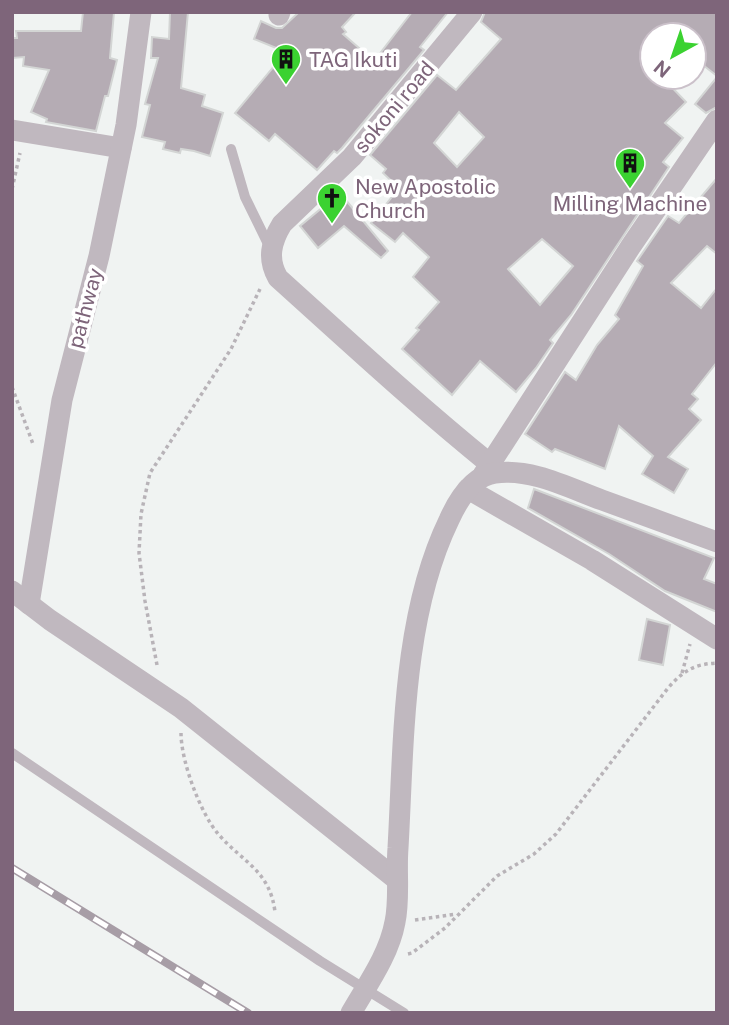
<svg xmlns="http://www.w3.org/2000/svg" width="729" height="1025" viewBox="0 0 729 1025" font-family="'Public Sans',sans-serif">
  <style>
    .building { fill: #b5acb4; stroke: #d3d5d4; stroke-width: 2; fill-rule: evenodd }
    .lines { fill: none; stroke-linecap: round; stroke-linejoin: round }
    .path { stroke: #b8b3b8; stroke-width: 3.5; stroke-dasharray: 3.5 3.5; stroke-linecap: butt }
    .service { stroke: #c0b8bf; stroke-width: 10 }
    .minor { stroke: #c0b8bf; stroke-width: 21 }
    .rail-casing { stroke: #a79da6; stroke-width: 8 }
    .rail { stroke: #fff; stroke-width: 5; stroke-dasharray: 16; stroke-linecap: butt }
    .labels { text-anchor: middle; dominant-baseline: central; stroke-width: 7; stroke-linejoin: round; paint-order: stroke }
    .poi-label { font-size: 21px; fill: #7e657a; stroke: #fff; text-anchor: start }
    .street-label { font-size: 21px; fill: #7e657a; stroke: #fff }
  </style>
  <rect width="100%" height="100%" fill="#f0f3f2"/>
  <g class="building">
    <polygon points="83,12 114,12 110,58 117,60 108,96 105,96 96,131 46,122 47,119 31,112 49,70 23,66 24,57 12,58 12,38 17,38 16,31 81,31"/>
    <polygon points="170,12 188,12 181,88 205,95 202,106 223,113 210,156 194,151 181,149 180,153 163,149 165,142 142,137 150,105 145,104 158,58 151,58 152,37 169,39"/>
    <polygon points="299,12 356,12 342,27 346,32 343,34 374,61 412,12 448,12 420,47 424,50 342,148 337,153 334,151 317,170 275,134 269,141 235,113 286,52 254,39 261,21 276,28 282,28"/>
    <path d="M485,12H717V76L694,58V35H652V77H662L686,102L665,123L683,138L663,162L669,167L571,315L550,340L553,343L536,368L516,392L480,361L452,395L402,349L419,330L416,328L439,302L413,277L429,257L403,233L395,242L371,223L399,188L383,173L386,169L370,155L437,75L456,90L501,39L481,22ZM459,112L484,137L457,167L434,143ZM542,239L573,266L540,305L508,269Z"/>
    <polygon points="717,77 717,107 706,113 695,104"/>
    <polygon points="717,178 717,254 707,246 671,283 701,308 717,288 717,362 692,394 698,399 689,409 701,420 668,457 688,469 674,493 642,474 653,456 619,426 605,469 555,449 552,452 525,434 565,372 576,380 597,345 619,319 615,315 643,266 637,261 668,216 679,223"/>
    <polygon points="340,193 388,251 381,258 344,226 318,248 300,226"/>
    <polygon points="534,489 714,558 704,579 717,584 717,612 665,591 609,554 528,508"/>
    <polygon points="647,619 670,625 663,665 639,660"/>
  </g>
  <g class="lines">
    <g class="path">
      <polyline points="12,189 20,153"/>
      <polyline points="12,387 33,444"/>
      <polyline points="157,665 145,601 139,553 141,514 150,473 231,349 260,289"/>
      <polyline points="682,673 690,644"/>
      <path d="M181,733C181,761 200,813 219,835C244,863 270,871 275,912"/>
      <polyline points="415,920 456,914"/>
      <path d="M408,954L412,953L445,928L497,876L534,854L556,834L668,688C683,671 694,664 717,663"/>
    </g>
    <g class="service">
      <polyline points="231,149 245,197 270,248"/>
      <polyline points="12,753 320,961 404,1013"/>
    </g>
    <g class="minor">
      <path d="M472,12L352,157L282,224C271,242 267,259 278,278C348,341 417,405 490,464"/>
      <polyline points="279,15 280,12"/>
      <polyline points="12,130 121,148"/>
      <polyline points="483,475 631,246 717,120"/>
      <polyline points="468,489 592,560 717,639"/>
      <polyline points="12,591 50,620 181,708 396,879"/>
      <polyline points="29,604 62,400 99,256 126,125 141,12"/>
      <path d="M351,1013C367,985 389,955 395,922C400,899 396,872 398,848C404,742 402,617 449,520C458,500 472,476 495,473C532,468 569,488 602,500C640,514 679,528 717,542"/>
    </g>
    <g class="rail-casing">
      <polyline id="rail" points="12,868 248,1013"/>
    </g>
    <use href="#rail" class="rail"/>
  </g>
  <defs>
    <g id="building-pin" transform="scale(1.575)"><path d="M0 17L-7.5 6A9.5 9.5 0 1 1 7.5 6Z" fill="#3bd231" stroke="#fff"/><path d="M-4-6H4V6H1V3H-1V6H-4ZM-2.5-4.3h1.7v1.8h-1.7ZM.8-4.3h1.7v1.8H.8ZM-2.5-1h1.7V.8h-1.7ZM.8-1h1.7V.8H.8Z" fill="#111"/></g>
    <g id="church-pin" transform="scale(1.575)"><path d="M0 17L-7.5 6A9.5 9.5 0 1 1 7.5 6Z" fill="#3bd231" stroke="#fff"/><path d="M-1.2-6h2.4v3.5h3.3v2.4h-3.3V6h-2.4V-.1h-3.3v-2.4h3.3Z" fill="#111"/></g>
  </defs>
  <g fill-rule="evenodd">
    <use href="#building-pin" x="286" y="59"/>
    <use href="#building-pin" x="630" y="163"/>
    <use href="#church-pin" x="332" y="198"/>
  </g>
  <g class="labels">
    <g class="poi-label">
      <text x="309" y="59">TAG Ikuti</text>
      <text x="355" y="186">New Apostolic<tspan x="355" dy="24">Church</tspan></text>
      <text x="630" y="203" text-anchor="middle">Milling Machine</text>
    </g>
    <g class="street-label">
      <text transform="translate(394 107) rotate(-50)">sokoni road</text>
      <text transform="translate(85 308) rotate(-75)">pathway</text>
    </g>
  </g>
  <rect width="729" height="1025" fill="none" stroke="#7e657a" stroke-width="28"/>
  <g transform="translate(673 56) rotate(220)"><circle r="33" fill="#ffffff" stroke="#cbc1ca" stroke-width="2"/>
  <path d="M0-5L12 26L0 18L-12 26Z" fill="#3bd231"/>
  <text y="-10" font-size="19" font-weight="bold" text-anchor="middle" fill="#7e657a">N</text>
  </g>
</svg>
